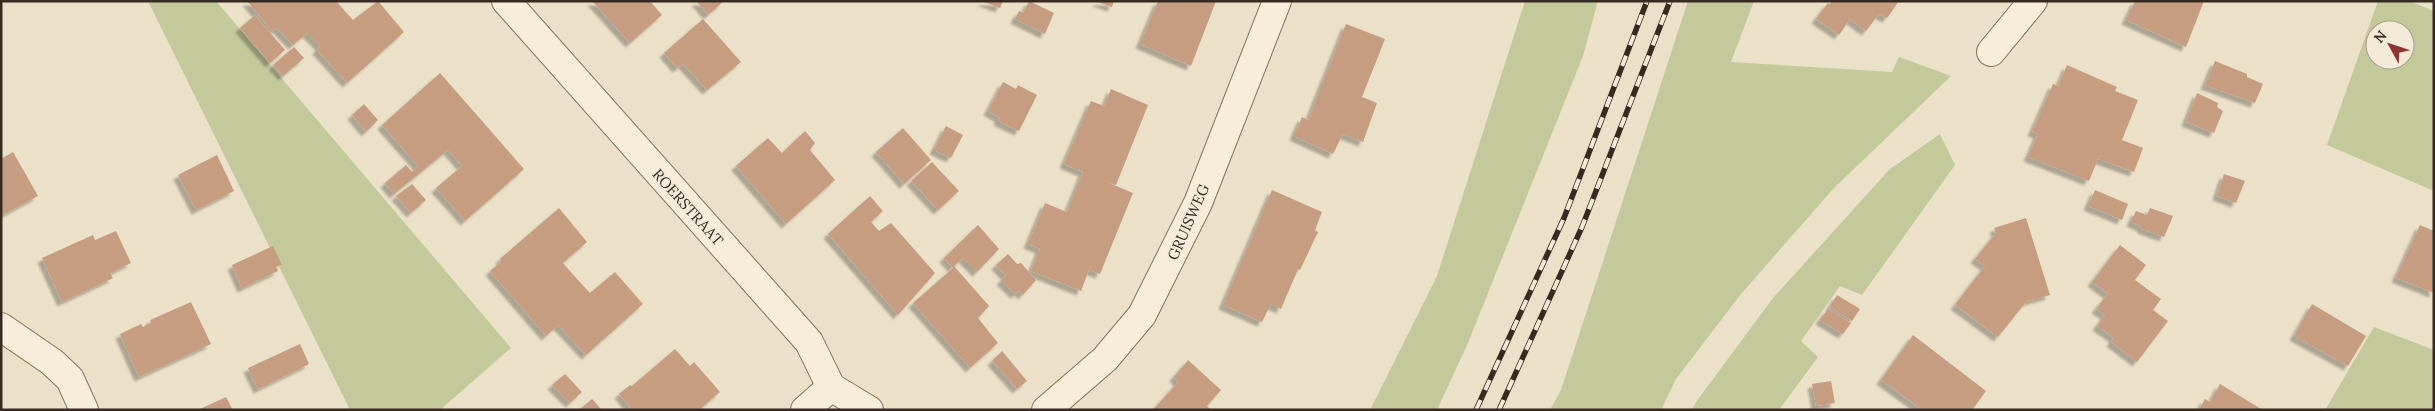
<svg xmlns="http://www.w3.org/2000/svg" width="2435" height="411" viewBox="0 0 2435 411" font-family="Lora,serif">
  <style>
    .green { fill: #c4c99c; fill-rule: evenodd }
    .building { fill: #c69d81; filter: url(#shadow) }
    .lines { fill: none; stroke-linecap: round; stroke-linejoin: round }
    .street-casing { stroke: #86735e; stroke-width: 30 }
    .street { stroke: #f6eedb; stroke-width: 28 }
    .rail-casing { stroke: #372b21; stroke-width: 5.5 }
    .rail { stroke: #f3ebd7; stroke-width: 4; stroke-dasharray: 11; stroke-linecap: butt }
    .labels { text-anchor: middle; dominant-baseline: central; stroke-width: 4; stroke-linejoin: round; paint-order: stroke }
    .street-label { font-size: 15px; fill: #372b21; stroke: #f3ebd7 }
  </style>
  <defs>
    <filter id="shadow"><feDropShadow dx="-4.5" dy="4.5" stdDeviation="1" flood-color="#0004"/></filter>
  </defs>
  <rect width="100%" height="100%" fill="#ebe0c8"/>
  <g class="green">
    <polygon points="148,1 216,1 511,348 440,410 350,410"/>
    <polygon points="1525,1 1598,1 1583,56 1468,343 1437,410 1370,410 1437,276"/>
    <polygon points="1688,1 1754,1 1731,62 1892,72 1899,57 1951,76 1833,189 1741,294 1676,379 1661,410 1550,410 1561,390"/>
    <path d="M2378,1H2409L2434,11V191L2327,145ZM2375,30H2405V60H2375Z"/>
    <polygon points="1940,134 1955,165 1862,295 1840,286 1801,341 1818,357 1779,410 1692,410 1696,402 1773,298 1890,169"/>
    <polygon points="2374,327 2434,350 2434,410 2325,410"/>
  </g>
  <g class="building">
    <polygon points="247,1 336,1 353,20 378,1 404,32 347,83 317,50 320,46 307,33 293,45 277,28 272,31"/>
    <polygon points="592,1 650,1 662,15 630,43"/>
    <polygon points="696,1 724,1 708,15"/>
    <polygon points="981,1 1003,1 1000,8"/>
    <polygon points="1029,1 1054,13 1045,34 1015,19 1019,11 1023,13"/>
    <polygon points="1095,1 1114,1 1112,7"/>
    <polygon points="1158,1 1216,1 1191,66 1140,44"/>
    <polygon points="1832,1 1899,1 1887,18 1879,14 1866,31 1850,19 1839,35 1816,19 1828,3 1830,4"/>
    <polygon points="2135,1 2204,1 2186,47 2126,20"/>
    <polygon points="255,15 285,50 270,63 240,28"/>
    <polygon points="703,19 741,62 707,90 683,64 677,68 664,53"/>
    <polygon points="1346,24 1385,39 1362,97 1377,103 1363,142 1343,134 1333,154 1294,136 1302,117 1308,120"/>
    <polygon points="294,47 304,58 283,76 273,65"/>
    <polygon points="2215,61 2247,74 2247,77 2263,84 2255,103 2205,85"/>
    <polygon points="2067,65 2117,87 2115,91 2138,100 2122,140 2143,148 2134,172 2098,159 2089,181 2028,157 2038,134 2032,132 2053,84 2058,86"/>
    <polygon points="440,73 524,169 465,221 436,188 462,166 448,150 394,194 385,183 406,165 412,172 418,166 382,125"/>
    <polygon points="1003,82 1016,89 1018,85 1037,95 1019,131 998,121 1000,118 988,111"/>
    <polygon points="1111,89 1148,105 1116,185 1102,180 1133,193 1100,274 1089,270 1081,291 1031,271 1040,249 1028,244 1045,203 1067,212 1083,172 1064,164 1091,101 1104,106"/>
    <polygon points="2197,93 2218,103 2217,107 2223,111 2214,133 2186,122"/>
    <polygon points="364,104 378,120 366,132 352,115"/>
    <polygon points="946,126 963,135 951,158 934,150"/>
    <polygon points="903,128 931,160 904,184 876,152"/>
    <polygon points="805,131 815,143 810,150 835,180 786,224 736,166 768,138 782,153"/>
    <polygon points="13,152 38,196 1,216 1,159"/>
    <polygon points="217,155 234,191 196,210 178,175"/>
    <polygon points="932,162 959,191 938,210 911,181"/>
    <polygon points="2224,174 2245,181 2236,203 2217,196"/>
    <polygon points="412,184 426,200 411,213 396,196"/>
    <polygon points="1272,190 1322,212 1315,230 1318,232 1300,270 1298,269 1281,309 1271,304 1262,322 1223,305"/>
    <polygon points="2095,190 2128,204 2122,220 2088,206"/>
    <polygon points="870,196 883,211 871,222 879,231 891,223 935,273 898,315 828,234"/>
    <polygon points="559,208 587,242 563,263 577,279 590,293 615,272 643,304 586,355 558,325 546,336 490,271 501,262 500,259"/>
    <polygon points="2150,208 2173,216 2164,237 2142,229 2142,227 2131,222 2136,211 2147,215"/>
    <polygon points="2026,218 2050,295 2026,302 1998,337 1955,305 1985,266 1975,259 1996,233 1994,228"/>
    <polygon points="978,225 999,249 977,272 963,258 954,266 989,306 978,318 998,343 970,368 913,303 953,268 944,258"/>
    <polygon points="2420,225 2434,231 2434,293 2396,278"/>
    <polygon points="116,231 131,263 110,273 113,278 62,302 42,258 93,235 95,240"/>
    <polygon points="2120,245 2146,265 2135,280 2161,299 2153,310 2168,321 2137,362 2111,342 2114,338 2097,326 2105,315 2096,309 2108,294 2092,282"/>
    <polygon points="273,246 282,265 276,267 278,271 242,288 232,265"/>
    <polygon points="1008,254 1017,264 1021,263 1036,280 1023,295 1019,291 1015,294 1001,280 1006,276 996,265"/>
    <polygon points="1837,295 1860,309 1852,321 1830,307"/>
    <polygon points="191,302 211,344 139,377 120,334 141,324 143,327 151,323 150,320"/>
    <polygon points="2312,304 2366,336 2348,366 2294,336"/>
    <polygon points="1828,309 1851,323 1843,334 1820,320"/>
    <polygon points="1913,335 1986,391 1972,410 1922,410 1881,380"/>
    <polygon points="300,344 309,364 258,389 248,368"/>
    <polygon points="675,349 690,366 694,362 720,392 699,410 632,410 619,394 630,385 632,386"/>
    <polygon points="1002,351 1027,381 1017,389 992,361"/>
    <polygon points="1188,360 1221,390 1207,406 1211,410 1153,410 1178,382 1174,377"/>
    <polygon points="565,374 582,392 570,403 552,385"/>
    <polygon points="1831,381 1835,403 1816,406 1812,384"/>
    <polygon points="2220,384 2263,410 2199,410 2205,399 2210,402"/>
    <polygon points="226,397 233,410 198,410"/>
    <polygon points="592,399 602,410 579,410"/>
  </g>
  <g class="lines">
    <g class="street-casing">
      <g id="street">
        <polyline points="506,1 809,342 831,387 869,410"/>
        <polyline points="1991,52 2033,1"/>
        <polyline points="1,327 52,362 70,379 84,410"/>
        <polyline points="805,410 831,387"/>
        <polyline points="1046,410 1105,359 1142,315 1198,203 1277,1"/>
      </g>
    </g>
    <use href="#street" class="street"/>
    <g class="rail-casing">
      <g id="rail">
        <polyline points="1476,410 1564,218 1647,1"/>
        <polyline points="1499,410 1582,227 1670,1"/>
      </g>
    </g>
    <use href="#rail" class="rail"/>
  </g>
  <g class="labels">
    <g class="street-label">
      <text transform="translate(688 207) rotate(48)">ROERSTRAAT</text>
      <text transform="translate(1188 222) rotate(-66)">GRUISWEG</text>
    </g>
  </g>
  <rect width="2435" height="411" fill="none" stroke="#372b21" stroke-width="5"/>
  <g transform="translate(2390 45) rotate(310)"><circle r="24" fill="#f3ebd7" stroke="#a89e8e"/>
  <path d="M0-4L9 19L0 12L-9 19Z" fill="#903335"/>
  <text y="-8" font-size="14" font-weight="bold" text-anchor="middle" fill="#372b21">N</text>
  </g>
</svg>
